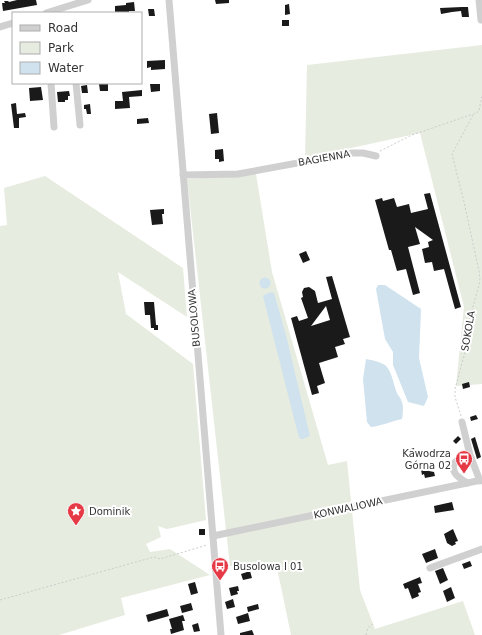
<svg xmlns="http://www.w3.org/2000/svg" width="482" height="635" viewBox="0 0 482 635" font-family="'DejaVu Sans',sans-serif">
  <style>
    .green { fill: #e6ecdf }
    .water { fill: #cfe2ee }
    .building { fill: #1a1a1a; fill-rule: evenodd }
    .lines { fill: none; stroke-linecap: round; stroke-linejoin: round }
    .path { stroke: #cdcdcd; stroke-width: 1; stroke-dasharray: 2 2; stroke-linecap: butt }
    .minor { stroke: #d0d0d0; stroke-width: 7 }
    .labels { text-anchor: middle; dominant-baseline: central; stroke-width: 4; stroke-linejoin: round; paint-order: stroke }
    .street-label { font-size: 10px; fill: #333; stroke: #fff }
    .poi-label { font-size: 10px; fill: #333; stroke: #fff; text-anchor: start }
  </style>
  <rect width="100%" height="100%" fill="#fff"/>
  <g class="green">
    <polygon points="482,45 482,384 456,386 464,307 420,133 305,158 307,65"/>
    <polygon points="256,174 272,272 328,465 347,461 360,590 375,629 463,601 475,635 291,635 276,563 230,566 187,179"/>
    <polygon points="45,176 183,268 187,317 118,272 126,314 193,364 206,520 167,529 158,526 161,537 146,544 150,552 170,549 210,575 121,598 125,615 59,635 0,635 0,226 7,225 4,188"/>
  </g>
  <g class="water">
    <circle cx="265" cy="283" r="5.5"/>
    <polygon points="378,285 385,285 421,309 419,358 428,397 424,406 408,402 393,365 393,352 385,339 376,289"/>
    <polygon points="271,292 274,293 286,335 310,436 303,439 300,439 298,434 263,296 264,295"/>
    <path d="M366,359C372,360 380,362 385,365C393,372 393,386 398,395C399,397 401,398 401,400C404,405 403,413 402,419C391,421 382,426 371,427L367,422L363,379Z"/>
  </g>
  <g class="building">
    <polygon points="17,0 36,0 37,5 3,11 2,3 5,3 4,1 8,1 9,2"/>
    <polygon points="215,0 229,0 229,3 216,4"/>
    <polygon points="134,2 135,11 129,11 129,13 115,13 115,6 126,5 126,3"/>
    <polygon points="289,4 290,14 285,15 285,5"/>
    <polygon points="462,7 468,7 469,17 462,17 461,11 452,12 441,14 440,8"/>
    <polygon points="148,9 154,9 155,16 149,16"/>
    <rect x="282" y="20" width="7" height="6"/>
    <polygon points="165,60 165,69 151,70 151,67 147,68 147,61"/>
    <polygon points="99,84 108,84 108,91 100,91"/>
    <polygon points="150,84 160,84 160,91 151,92"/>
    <polygon points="87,85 88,93 82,93 81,86"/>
    <polygon points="41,87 43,100 30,101 29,88"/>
    <polygon points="142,90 142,96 129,97 130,108 115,109 115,101 123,101 122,92"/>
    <polygon points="69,91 70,96 68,96 68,100 65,100 65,102 58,102 57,92"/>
    <polygon points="16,103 17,114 25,113 26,117 19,118 19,128 14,128 11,104"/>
    <polygon points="90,104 91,114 87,114 86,109 84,109 84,105"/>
    <polygon points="217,113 219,133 211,134 209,114"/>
    <polygon points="148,118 149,123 137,124 137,119"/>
    <polygon points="223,149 224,161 219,162 219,159 215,159 215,150"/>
    <polygon points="430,193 461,307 455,309 444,269 434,271 432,262 425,263 422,249 429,247 428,242 433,240 415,227 420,244 408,247 420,293 413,295 406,269 397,271 391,250 389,250 375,200 382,198 383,201 394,198 397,207 409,204 411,213 428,209 424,194"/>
    <polygon points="164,209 164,214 162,214 163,224 152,225 150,210"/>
    <polygon points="306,251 310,260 303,263 299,254"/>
    <path d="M332,276L350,337L343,339L345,344L335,347L338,357L319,363L325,383L317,386L319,393L312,395L291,318L297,316L299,321L308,318L301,298L303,297L302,292L304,288L309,287L315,291L318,303L332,299L326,277ZM326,306L330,320L311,326Z"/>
    <polygon points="144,302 154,302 156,325 158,325 158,330 154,330 154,328 151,328 150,315 145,315"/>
    <polygon points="469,382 470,387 463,389 462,384"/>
    <polygon points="476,415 478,419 471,421 470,417"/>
    <polygon points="458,436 461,439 456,444 453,441"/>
    <polygon points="475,437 481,457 477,459 471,439"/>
    <polygon points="414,448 415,453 406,455 405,451"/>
    <polygon points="427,463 429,471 434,472 435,476 425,478 424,474 422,475 420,465"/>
    <polygon points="452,502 454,510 435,513 434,506"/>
    <rect x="199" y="529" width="6" height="6"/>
    <polygon points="453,529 458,541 455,542 456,544 452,546 447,543 444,534"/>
    <polygon points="435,549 438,558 426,563 422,554"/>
    <polygon points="470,561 472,566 464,569 462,564"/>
    <polygon points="443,568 448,580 440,584 435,571"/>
    <polygon points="250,571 252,578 243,580 241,574"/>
    <polygon points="420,577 422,583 418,584 421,592 418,593 419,596 412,599 408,588 405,589 403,584"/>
    <polygon points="195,582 198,593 191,595 188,584"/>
    <polygon points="238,586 239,591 237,591 238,594 231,596 229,588"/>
    <polygon points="451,587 455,598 447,602 443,591"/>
    <polygon points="233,599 235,607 227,609 225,602"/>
    <polygon points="191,603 193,610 182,613 180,606"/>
    <polygon points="258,604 259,609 248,612 247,607"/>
    <polygon points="167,609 169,616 148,622 146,615"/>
    <polygon points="248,613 250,621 238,624 236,617"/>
    <polygon points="183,615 185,621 182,621 184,630 171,634 170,629 172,629 169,619"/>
    <polygon points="198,623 200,631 194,632 192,625"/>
    <polygon points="252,630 254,635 240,635 240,633"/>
  </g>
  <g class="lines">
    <g class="path">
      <polyline points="380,151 412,135 476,113 479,111 482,95"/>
      <polyline points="461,416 455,397 455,389 467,345 469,336 468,325 480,281 479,271 464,202 452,154 473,115"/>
      <polyline points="0,600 154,557 160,559 207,545"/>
      <path d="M366,635C367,630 368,626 373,624"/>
    </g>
    <g class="minor">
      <polyline points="169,0 221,635"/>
      <polyline points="479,0 481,20"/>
      <polyline points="46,13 88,0"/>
      <polyline points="0,27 13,23"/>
      <polyline points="51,83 54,127"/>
      <polyline points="76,83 80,125"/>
      <polyline points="183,175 238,174 352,153 363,153 376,156"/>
      <polyline points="462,422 470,455 480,481"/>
      <path d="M467,483C463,480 457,477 455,473C448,461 462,457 471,458"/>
      <polyline points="213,536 482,480"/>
      <polyline points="430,568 482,549"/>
    </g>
  </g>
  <defs>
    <g id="bus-pin" transform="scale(0.9)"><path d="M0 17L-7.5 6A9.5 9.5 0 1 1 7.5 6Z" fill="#e63946" stroke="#fff"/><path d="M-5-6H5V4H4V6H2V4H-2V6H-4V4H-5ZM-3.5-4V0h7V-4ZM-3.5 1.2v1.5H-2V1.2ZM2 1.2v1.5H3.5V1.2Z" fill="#fff"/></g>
    <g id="sight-pin" transform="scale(0.9)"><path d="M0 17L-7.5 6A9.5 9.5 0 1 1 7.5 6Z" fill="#e63946" stroke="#fff"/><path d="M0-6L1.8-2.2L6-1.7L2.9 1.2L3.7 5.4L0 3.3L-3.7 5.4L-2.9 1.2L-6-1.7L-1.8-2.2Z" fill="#fff"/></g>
  </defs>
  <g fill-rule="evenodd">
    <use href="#bus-pin" x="464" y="459"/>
    <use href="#sight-pin" x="76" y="511"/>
    <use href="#bus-pin" x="220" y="566"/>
  </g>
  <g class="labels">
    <g class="street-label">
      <text transform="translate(324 158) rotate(-10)">BAGIENNA</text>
      <text transform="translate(194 318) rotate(-95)">BUSOLOWA</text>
      <text transform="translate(468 331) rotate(-80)">SOKOLA</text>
      <text transform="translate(348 508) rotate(-12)">KONWALIOWA</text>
    </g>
    <g class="poi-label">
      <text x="451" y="453" text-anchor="end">Kawodrza<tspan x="451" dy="12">Górna 02</tspan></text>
      <text x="89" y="511">Dominik</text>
      <text x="233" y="566">Busolowa I 01</text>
    </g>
  </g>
  <rect x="12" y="12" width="130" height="72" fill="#ffffff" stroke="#adadad"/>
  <rect x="20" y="25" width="20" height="6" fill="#d0d0d0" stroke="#adadad"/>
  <text x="48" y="32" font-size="12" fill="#333333">Road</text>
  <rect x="20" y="42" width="20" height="12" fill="#e6ecdf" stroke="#adadad"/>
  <text x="48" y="52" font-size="12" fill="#333333">Park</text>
  <rect x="20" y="62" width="20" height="12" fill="#cfe2ee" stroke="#adadad"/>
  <text x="48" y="72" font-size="12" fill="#333333">Water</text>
</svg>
